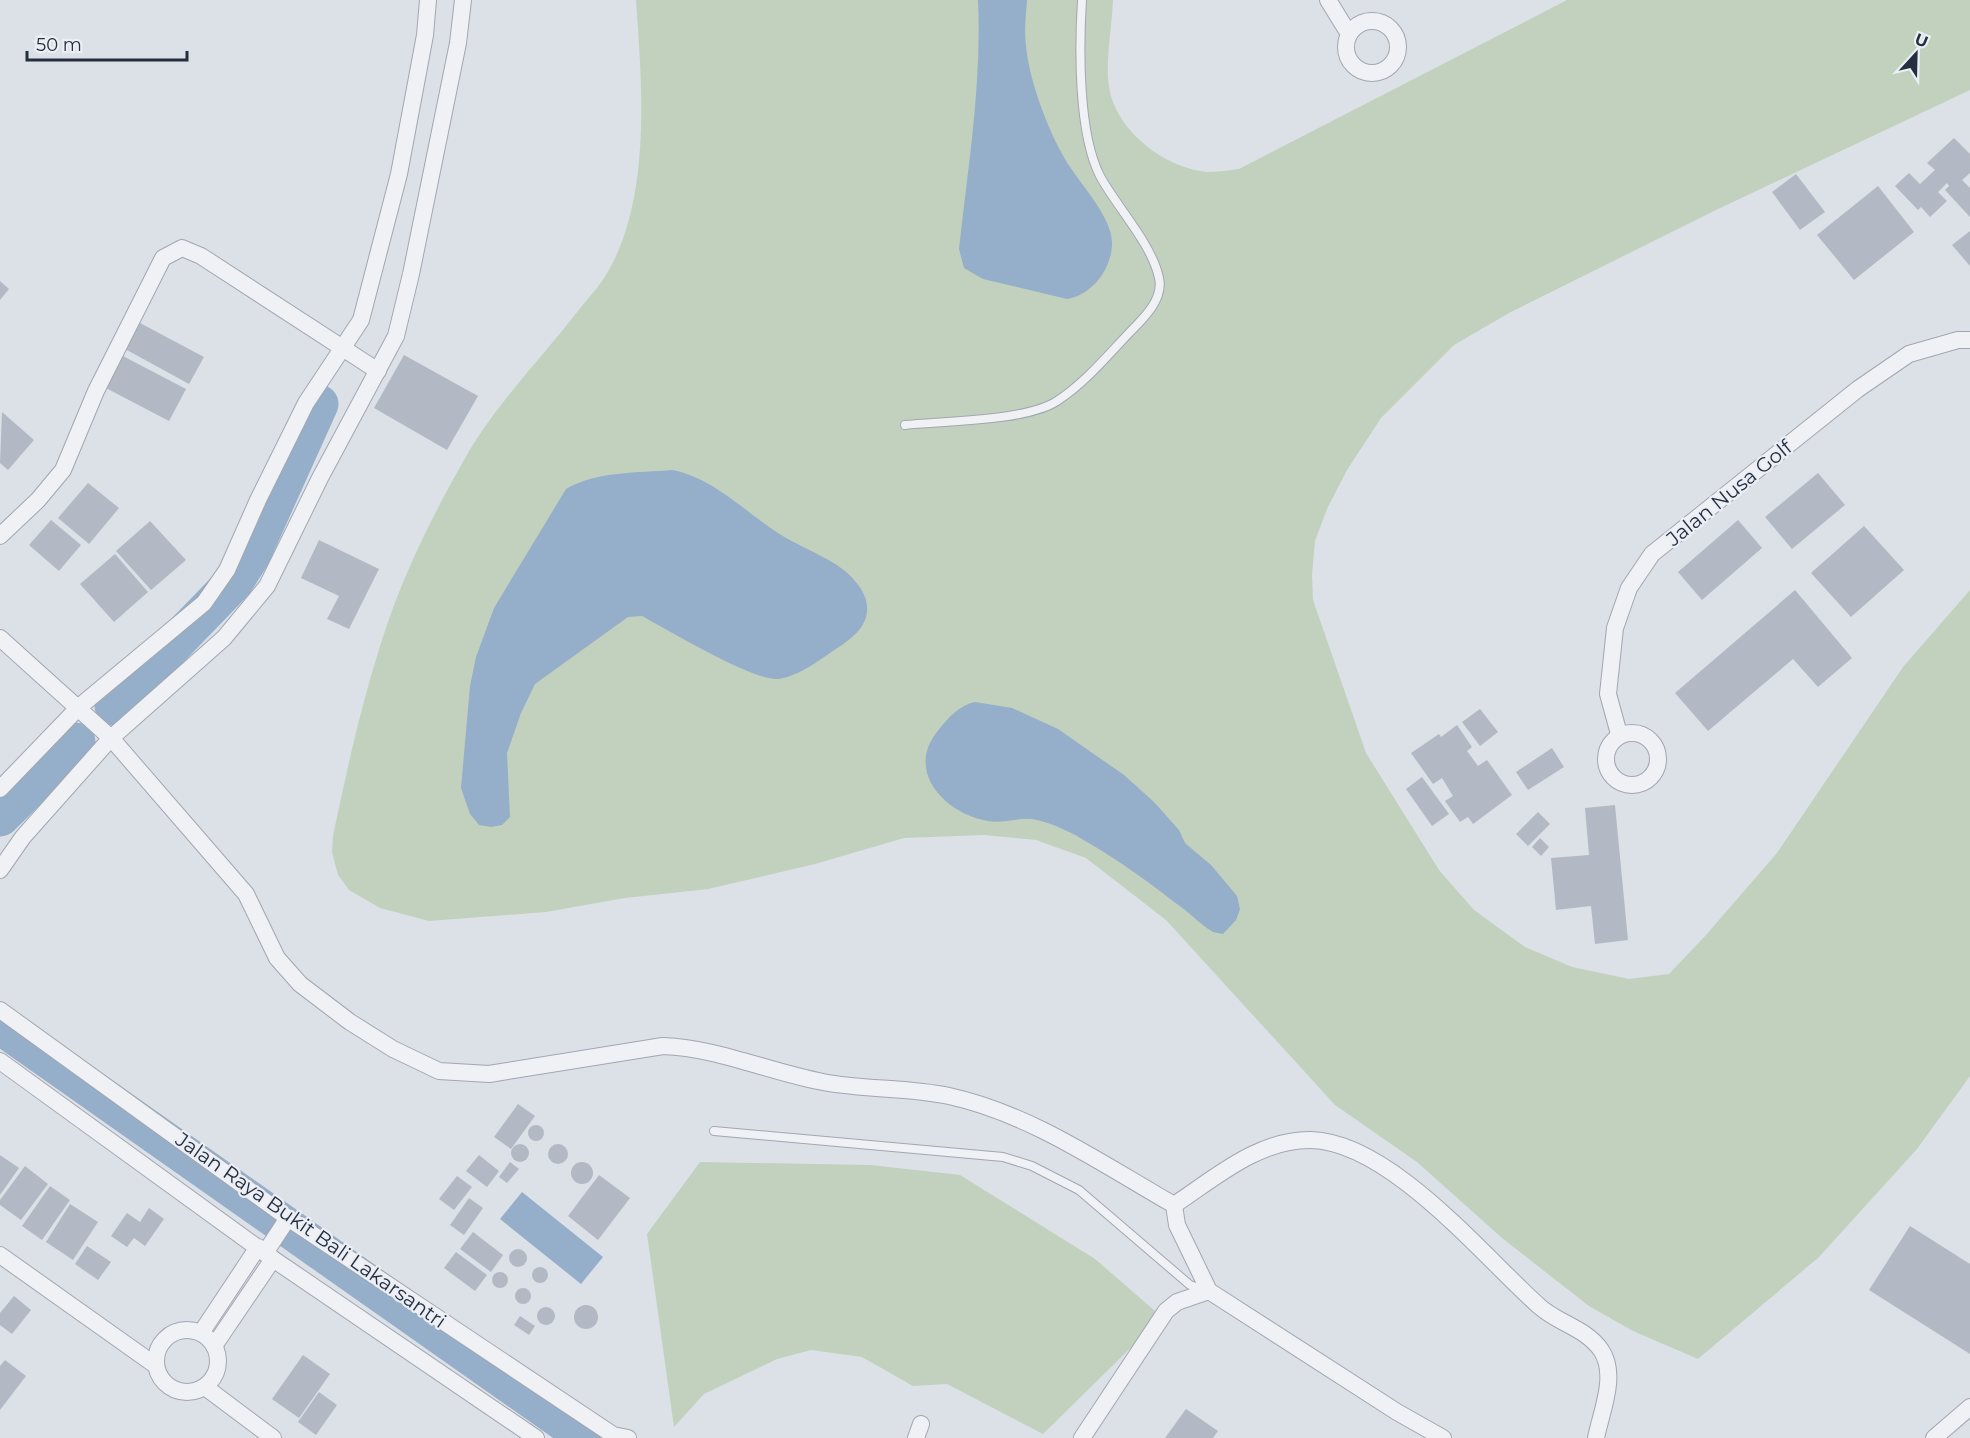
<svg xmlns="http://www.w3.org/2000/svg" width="1970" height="1438" viewBox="0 0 1970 1438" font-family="Montserrat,sans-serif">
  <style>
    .green { fill: #c2d1bd }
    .water { fill: #95aec9 }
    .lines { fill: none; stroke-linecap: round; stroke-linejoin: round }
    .river { stroke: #95aec9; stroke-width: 39 }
    .building { fill: #b3b9c4 }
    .service-casing { stroke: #a1a7b1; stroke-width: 10 }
    .minor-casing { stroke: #a1a7b1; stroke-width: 18 }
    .service { stroke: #eff1f5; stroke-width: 8 }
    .minor { stroke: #eff1f5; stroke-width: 16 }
    .labels { text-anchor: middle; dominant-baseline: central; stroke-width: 4.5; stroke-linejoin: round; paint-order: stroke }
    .street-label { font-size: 20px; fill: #252e3e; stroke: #ebeff5 }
  </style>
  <rect width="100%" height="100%" fill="#dce0e7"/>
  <g class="green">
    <path d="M636,0H1113C1112,25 1105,64 1109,87C1116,131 1165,168 1207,172C1218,172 1229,170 1239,169L1567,0H1970V90L1716,210L1509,313L1454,345L1381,418L1347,470L1327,509L1315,541L1312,575L1313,600L1366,753L1439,870L1474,910L1525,947L1572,967L1629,979L1669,974L1706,935L1777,853L1903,667L1970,590V1076L1917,1149L1819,1257L1698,1359L1633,1331L1589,1306L1502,1238L1417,1162L1335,1105L1166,920L1086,858L1036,840L984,835L904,838L815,864L708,889L625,898L546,912L429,921L380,908L349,890L338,875L332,852L333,836C348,764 364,692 388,622C407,567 435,511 464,460C494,406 540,360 578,311C587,299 599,287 606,275C652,199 642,85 636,0Z"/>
    <polygon points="700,1162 870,1165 960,1175 1095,1259 1162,1317 1043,1434 947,1384 913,1386 862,1357 811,1350 777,1359 704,1394 674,1427 647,1234"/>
  </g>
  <g class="water">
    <path d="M978,0H1027C1026,15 1024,31 1026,46C1029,80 1048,130 1065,159C1078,182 1112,216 1112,243C1112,269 1092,295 1067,299L983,279L964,268L959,249C968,167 982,83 978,0Z"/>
    <path d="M673,470C714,479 743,510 778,533C799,547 825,555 845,571C854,579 863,589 866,600C871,621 858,634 842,645C823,657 801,676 778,679C753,681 668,630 642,616L628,617L535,684L521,713L507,753L510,817L502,825L491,827L479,825L470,814L461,788L470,686L476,657L494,608L566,489C597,471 637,473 673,470Z"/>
    <path d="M975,702L1012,708L1058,729L1124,775L1154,802L1179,830L1185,843L1211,865L1237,896L1240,909L1236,920L1223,934L1213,932C1201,925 1192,915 1181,907C1151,884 1120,861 1087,842C1073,833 1054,824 1037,820C1021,816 1004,824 988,821C946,814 905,772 937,732C947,719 959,705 975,702Z"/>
    <polygon points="522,1192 603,1257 581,1284 500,1219"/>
  </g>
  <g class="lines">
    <g class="river">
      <polyline points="114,706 234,582 251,555 319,404"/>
      <polyline points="0,817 76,742"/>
      <polyline points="0,1025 587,1438"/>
    </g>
  </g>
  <g class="building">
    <polygon points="1954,138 1970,154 1970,173 1962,180 1970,188 1970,217 1945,190 1949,186 1947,183 1938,192 1947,201 1930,217 1921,207 1918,210 1895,186 1909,173 1920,184 1935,170 1927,163"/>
    <polygon points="1796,174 1825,212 1800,230 1772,192"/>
    <polygon points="1878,186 1914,232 1854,280 1817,235"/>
    <polygon points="1970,231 1970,266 1952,245"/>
    <polygon points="0,281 9,289 0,300"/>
    <polygon points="140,323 204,357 189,384 125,349"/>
    <polygon points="121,355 186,389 169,421 104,387"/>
    <polygon points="404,355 478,396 447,450 374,408"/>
    <polygon points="2,412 34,440 8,470 0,463"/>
    <polygon points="1818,473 1845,505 1792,549 1765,517"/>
    <polygon points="88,483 119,508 89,544 58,518"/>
    <polygon points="51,520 81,545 59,571 29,545"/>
    <polygon points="1738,520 1762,548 1702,600 1678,572"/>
    <polygon points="150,521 186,560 151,590 116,551"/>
    <polygon points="1864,526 1904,570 1851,617 1811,573"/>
    <polygon points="319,540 379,569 349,629 327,619 339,596 301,578"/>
    <polygon points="115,554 148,592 114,622 80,584"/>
    <polygon points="1795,590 1852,658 1818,687 1793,659 1708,731 1675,693"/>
    <polygon points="1480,709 1498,732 1480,746 1462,722"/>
    <polygon points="1457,725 1472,747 1467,751 1478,766 1487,760 1512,795 1473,824 1468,817 1460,822 1445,801 1453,796 1442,778 1433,784 1411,753 1439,734 1441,737"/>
    <polygon points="1552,748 1564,767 1528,790 1516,772"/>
    <polygon points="1422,777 1449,814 1432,826 1406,789"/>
    <polygon points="1615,805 1628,940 1595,944 1591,906 1556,910 1551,858 1589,855 1585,808"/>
    <polygon points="1538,812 1550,824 1528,846 1516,834"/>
    <polygon points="1540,838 1549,847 1541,856 1532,847"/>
    <polygon points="518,1104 535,1116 511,1149 494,1137"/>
    <circle cx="536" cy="1133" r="8"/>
    <circle cx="558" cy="1154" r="10"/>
    <circle cx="520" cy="1153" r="9"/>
    <polygon points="0,1155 19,1168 0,1195"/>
    <polygon points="479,1155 499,1171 487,1187 466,1171"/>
    <circle cx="582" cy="1173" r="11"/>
    <polygon points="510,1162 519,1169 507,1183 499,1177"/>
    <polygon points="25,1166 48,1184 21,1220 0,1205 0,1200"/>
    <polygon points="599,1175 630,1198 598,1240 568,1216"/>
    <polygon points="457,1176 472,1187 454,1210 439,1199"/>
    <polygon points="50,1186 70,1200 42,1240 22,1226"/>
    <polygon points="469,1198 483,1208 464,1235 450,1225"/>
    <polygon points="70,1204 98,1222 73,1260 46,1242"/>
    <polygon points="149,1208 164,1219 145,1246 134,1238 127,1247 111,1236 127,1213 140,1222"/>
    <polygon points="1910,1226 1970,1264 1970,1354 1869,1290"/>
    <polygon points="473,1232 503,1255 491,1272 460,1249"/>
    <polygon points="87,1246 111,1262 98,1280 75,1264"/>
    <circle cx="518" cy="1258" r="9"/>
    <polygon points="456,1252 487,1275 475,1291 444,1268"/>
    <circle cx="540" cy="1275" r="8"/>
    <circle cx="500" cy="1280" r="8"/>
    <circle cx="523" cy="1296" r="8"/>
    <polygon points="14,1296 31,1310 12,1334 0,1325 0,1313"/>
    <circle cx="586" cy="1317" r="12"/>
    <circle cx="546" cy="1316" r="9"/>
    <polygon points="520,1316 535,1326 529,1335 514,1325"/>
    <polygon points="303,1355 330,1374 299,1418 272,1399"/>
    <polygon points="5,1360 26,1376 0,1410 0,1366"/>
    <polygon points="319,1392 337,1405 316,1435 298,1422"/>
    <polygon points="1186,1409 1218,1431 1213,1438 1165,1438"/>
  </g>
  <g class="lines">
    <g class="service-casing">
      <g id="service">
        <path d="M905,425C944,421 1027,421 1057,401C1085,383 1107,356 1130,332C1143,319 1164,299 1159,278C1152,244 1116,206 1100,176C1078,133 1079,47 1082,0"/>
        <polyline points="714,1131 1003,1157 1032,1166 1079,1190 1190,1285 1206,1290"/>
      </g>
    </g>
    <g class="minor-casing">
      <g id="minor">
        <polyline points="1328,0 1349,34"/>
        <circle cx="1372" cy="47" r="26"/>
        <polyline points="0,536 38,500 63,470 96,391 163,258 182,248 201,256 378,371"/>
        <path d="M0,638L111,738L246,894L277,958L300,984L350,1022L393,1049L439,1071L489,1074L663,1046C718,1048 769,1072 823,1082C864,1090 908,1087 949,1096C1031,1114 1102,1164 1174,1205L1177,1225L1209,1291L1397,1412L1443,1438"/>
        <circle cx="1632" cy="759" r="26"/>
        <polyline points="1619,734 1608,694 1615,628 1629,588 1652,554 1858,389 1909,354 1958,340 1970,340"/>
        <polyline points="0,789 79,707 204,603 227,570 258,500 306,403 361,320 399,174 425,35 428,0"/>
        <polyline points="0,870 23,837 111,738 224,638 267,586 320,478 396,336 411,274 458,43 463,0"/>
        <polyline points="0,1010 288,1218 613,1435 628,1438"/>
        <polyline points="0,1061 273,1259 536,1438"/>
        <path d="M1174,1205C1215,1178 1259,1139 1311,1140C1390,1142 1483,1256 1539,1306C1557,1323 1586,1328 1601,1350C1618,1375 1601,1412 1596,1438"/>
        <polyline points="265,1253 288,1218"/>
        <polyline points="0,1255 155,1365"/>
        <circle cx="187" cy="1361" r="31"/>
        <polyline points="201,1333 258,1247"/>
        <polyline points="214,1346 273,1259"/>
        <polyline points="205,1387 273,1438"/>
        <polyline points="916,1438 921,1424"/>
        <polyline points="1082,1438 1166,1311 1177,1302 1209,1291"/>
        <polyline points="1934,1438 1970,1407"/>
      </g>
    </g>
    <use href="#service" class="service"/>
    <use href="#minor" class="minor"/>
  </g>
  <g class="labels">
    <g class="street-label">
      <text transform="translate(1729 493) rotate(-39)">Jalan Nusa Golf</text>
      <text transform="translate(311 1230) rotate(35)">Jalan Raya Bukit Bali Lakarsantri</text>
    </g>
  </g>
  <g transform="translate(1916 54) rotate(22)" stroke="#ebeff5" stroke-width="4.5" paint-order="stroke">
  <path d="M0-4.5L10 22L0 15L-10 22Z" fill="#252e3e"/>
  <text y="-9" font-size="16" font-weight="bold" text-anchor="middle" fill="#252e3e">U</text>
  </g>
  <path d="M27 51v9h160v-9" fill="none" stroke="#252e3e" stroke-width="3"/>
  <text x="36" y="51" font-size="18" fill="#252e3e" stroke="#ebeff5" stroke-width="4.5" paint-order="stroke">50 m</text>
</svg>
